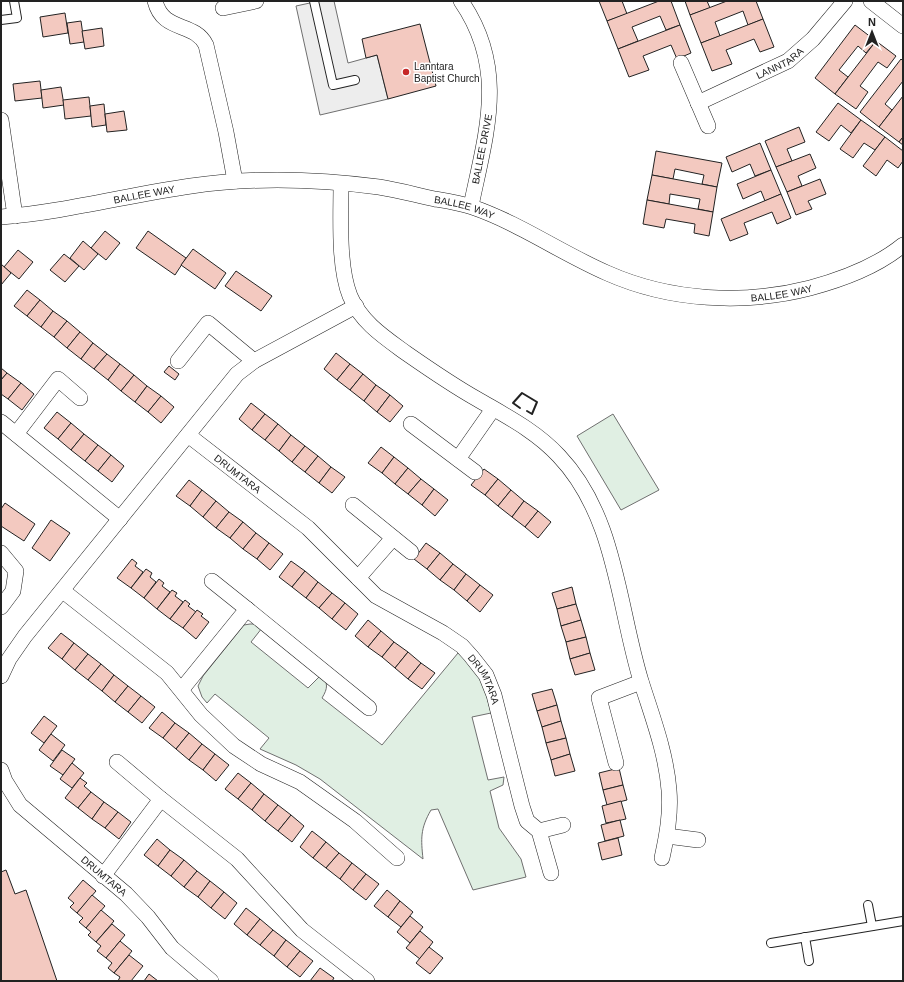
<svg xmlns="http://www.w3.org/2000/svg" width="904" height="982" viewBox="0 0 904 982" font-family="Helvetica,sans-serif">
  <style>
    .green { fill: #e0efe3; stroke: #6f6f6f }
    .parking { fill: #ededed; stroke: #6f6f6f }
    .building { fill: #f3c9c0; stroke: #222 }
    .lines { fill: none; stroke-linecap: round; stroke-linejoin: round }
    .lane-casing { stroke: #222; stroke-width: 10 }
    .street-casing { stroke: #222; stroke-width: 16 }
    .lane { stroke: #fff; stroke-width: 8 }
    .street { stroke: #fff; stroke-width: 15 }
    .wall { stroke: #222; stroke-width: 2 }
    .poi-dot { fill: #c62828; stroke: #fff; stroke-width: 1.5 }
    .labels { text-anchor: middle; dominant-baseline: central; stroke-width: 3; stroke-linejoin: round; paint-order: stroke }
    .street-label { font-size: 10px; fill: #222; stroke: #fff }
    .poi-label { font-size: 10px; fill: #222; stroke: #fff; text-anchor: start }
  </style>
  <rect width="100%" height="100%" fill="#fff"/>
  <g class="green">
    <polygon points="613,414 659,490 621,510 577,436"/>
    <path d="M250,624H256L262,628L251,642L308,688L322,674C328,684 328,688 322,698L382,745L458,653C480,672 485,686 491,713L472,717L488,780L504,777L503,785L490,791L499,828L521,859L526,877L473,890L438,809L431,810C420,829 421,839 423,859L320,779L296,765L260,749L269,738L215,694L207,703L202,697L198,686L203,676L244,625Z"/>
  </g>
  <polygon class="parking" points="319,1 334,1 348,63 377,55 388,99 320,115 296,6"/>
  <g class="building">
    <polygon points="599,1 622,1 627,14 607,21"/>
    <polygon points="659,1 671,1 680,25 666,30 660,16 632,27 638,41 618,49 607,21"/>
    <polygon points="685,1 707,1 710,8 690,15"/>
    <polygon points="727,1 756,1 763,19 748,25 743,11 715,22 720,36 701,43 690,15"/>
    <polygon points="65,13 68,33 43,37 40,17"/>
    <polygon points="763,19 774,47 760,52 754,39 726,50 732,64 712,71 701,43"/>
    <polygon points="81,21 84,42 70,44 67,23"/>
    <polygon points="420,24 436,86 388,99 377,55 366,58 362,39"/>
    <polygon points="680,25 691,53 677,59 671,45 643,56 649,70 629,77 618,49"/>
    <polygon points="855,25 876,41 866,53 858,46 839,70 848,77 835,94 815,78"/>
    <polygon points="102,28 104,46 85,49 82,31"/>
    <polygon points="876,41 896,56 887,68 878,62 860,86 868,92 856,109 835,94"/>
    <polygon points="901,59 903,61 903,81 885,104 892,110 879,127 860,112"/>
    <polygon points="40,81 42,98 15,101 13,84"/>
    <polygon points="61,87 64,105 43,108 41,90"/>
    <polygon points="903,96 903,137 899,142 879,127"/>
    <polygon points="89,97 91,116 65,119 63,100"/>
    <polygon points="838,103 861,120 851,133 841,125 829,141 816,132"/>
    <polygon points="104,104 106,125 92,127 90,106"/>
    <polygon points="124,111 127,130 107,132 105,114"/>
    <polygon points="861,120 885,137 875,150 864,143 853,158 840,149"/>
    <polygon points="799,127 805,142 787,149 792,161 776,167 765,141"/>
    <polygon points="885,137 903,151 903,161 898,168 887,160 876,176 863,166"/>
    <polygon points="903,137 903,145 899,142"/>
    <polygon points="760,143 771,170 755,176 750,164 732,172 726,157"/>
    <polygon points="656,151 722,163 717,187 702,184 704,175 675,169 673,179 652,175"/>
    <polygon points="810,154 816,168 798,176 802,186 787,192 776,167"/>
    <polygon points="771,170 781,194 765,201 761,191 743,199 737,184"/>
    <polygon points="652,175 717,187 713,212 698,209 700,199 670,194 669,204 647,200"/>
    <polygon points="820,179 826,194 808,201 812,209 796,215 787,192"/>
    <polygon points="781,194 791,218 777,224 772,212 744,223 748,234 730,241 721,219"/>
    <polygon points="647,200 713,212 709,236 694,233 695,224 666,219 664,228 643,224"/>
    <polygon points="105,231 120,243 106,260 91,248"/>
    <polygon points="148,231 186,258 175,275 136,248"/>
    <polygon points="83,241 98,254 84,270 70,258"/>
    <polygon points="193,249 226,273 215,289 181,265"/>
    <polygon points="18,250 33,262 19,279 4,267"/>
    <polygon points="64,254 79,266 65,282 50,270"/>
    <polygon points="1,264 11,273 1,285"/>
    <polygon points="236,271 272,296 261,311 225,286"/>
    <polygon points="27,290 40,300 27,316 14,306"/>
    <polygon points="40,300 53,311 41,327 27,316"/>
    <polygon points="53,311 67,321 54,337 41,327"/>
    <polygon points="67,321 80,332 67,348 54,337"/>
    <polygon points="80,332 93,343 81,359 67,348"/>
    <polygon points="93,343 107,354 94,369 81,359"/>
    <polygon points="336,353 350,364 337,380 324,369"/>
    <polygon points="107,354 120,364 108,380 94,369"/>
    <polygon points="120,364 134,375 121,391 108,380"/>
    <polygon points="350,364 363,374 350,390 337,380"/>
    <polygon points="169,366 179,374 175,380 164,372"/>
    <polygon points="1,368 7,373 1,380"/>
    <polygon points="7,373 21,383 8,399 1,394 1,380"/>
    <polygon points="363,374 376,385 364,401 350,390"/>
    <polygon points="134,375 147,386 135,402 121,391"/>
    <polygon points="21,383 34,394 22,410 8,399"/>
    <polygon points="376,385 390,395 377,412 364,401"/>
    <polygon points="147,386 161,396 148,412 135,402"/>
    <polygon points="390,395 403,406 390,422 377,412"/>
    <polygon points="161,396 174,407 161,423 148,412"/>
    <polygon points="251,403 265,414 252,430 239,419"/>
    <polygon points="57,412 71,423 58,439 44,428"/>
    <polygon points="265,414 278,424 265,440 252,430"/>
    <polygon points="71,423 84,434 71,450 58,439"/>
    <polygon points="278,424 291,435 279,451 265,440"/>
    <polygon points="84,434 98,445 85,461 71,450"/>
    <polygon points="291,435 305,446 292,462 279,451"/>
    <polygon points="98,445 111,455 98,471 85,461"/>
    <polygon points="305,446 318,456 305,472 292,462"/>
    <polygon points="381,447 394,457 382,473 368,463"/>
    <polygon points="111,455 124,466 112,482 98,471"/>
    <polygon points="318,456 331,467 319,483 305,472"/>
    <polygon points="394,457 408,468 395,484 382,473"/>
    <polygon points="331,467 345,477 332,493 319,483"/>
    <polygon points="408,468 421,479 408,494 395,484"/>
    <polygon points="484,469 498,479 485,495 471,485"/>
    <polygon points="421,479 434,489 422,505 408,494"/>
    <polygon points="498,479 511,490 498,506 485,495"/>
    <polygon points="189,480 202,490 190,506 176,496"/>
    <polygon points="434,489 448,500 435,516 422,505"/>
    <polygon points="202,490 216,501 203,517 190,506"/>
    <polygon points="511,490 524,501 512,517 498,506"/>
    <polygon points="216,501 229,512 216,528 203,517"/>
    <polygon points="524,501 538,511 525,527 512,517"/>
    <polygon points="5,503 35,524 24,541 1,526 1,509"/>
    <polygon points="538,511 551,522 538,538 525,527"/>
    <polygon points="229,512 243,522 230,538 216,528"/>
    <polygon points="51,520 70,533 50,561 32,548"/>
    <polygon points="243,522 256,533 243,549 230,538"/>
    <polygon points="256,533 269,543 257,559 243,549"/>
    <polygon points="269,543 283,554 270,570 257,559"/>
    <polygon points="426,543 440,553 427,569 414,559"/>
    <polygon points="440,553 453,564 440,580 427,569"/>
    <polygon points="132,559 137,563 135,566 143,572 131,588 117,578"/>
    <polygon points="291,561 305,571 292,587 279,577"/>
    <polygon points="453,564 466,574 454,590 440,580"/>
    <polygon points="146,569 152,573 150,577 156,582 144,598 131,588"/>
    <polygon points="305,571 318,582 306,598 292,587"/>
    <polygon points="466,574 480,585 467,601 454,590"/>
    <polygon points="159,579 164,583 162,586 170,592 157,609 144,598"/>
    <polygon points="318,582 332,593 319,608 306,598"/>
    <polygon points="480,585 493,595 480,612 467,601"/>
    <polygon points="572,587 576,604 557,609 552,593"/>
    <polygon points="172,590 177,593 175,596 183,602 170,619 157,609"/>
    <polygon points="332,593 345,603 332,619 319,608"/>
    <polygon points="185,600 190,604 188,606 196,612 183,628 170,619"/>
    <polygon points="345,603 358,614 346,630 332,619"/>
    <polygon points="576,604 581,620 561,626 557,609"/>
    <polygon points="197,610 203,614 201,616 209,622 196,639 183,628"/>
    <polygon points="368,620 381,631 368,647 355,636"/>
    <polygon points="581,620 586,637 566,642 561,626"/>
    <polygon points="381,631 394,642 382,657 368,647"/>
    <polygon points="61,633 74,643 62,659 48,648"/>
    <polygon points="586,637 590,653 570,659 566,642"/>
    <polygon points="394,642 408,652 395,668 382,657"/>
    <polygon points="74,643 88,654 75,670 62,659"/>
    <polygon points="408,652 421,663 408,679 395,668"/>
    <polygon points="590,653 595,670 575,675 570,659"/>
    <polygon points="88,654 101,664 88,680 75,670"/>
    <polygon points="421,663 435,673 422,689 408,679"/>
    <polygon points="101,664 114,675 102,691 88,680"/>
    <polygon points="114,675 128,686 115,702 102,691"/>
    <polygon points="128,686 141,696 128,712 115,702"/>
    <polygon points="552,689 557,705 537,711 532,694"/>
    <polygon points="141,696 155,707 142,723 128,712"/>
    <polygon points="557,705 561,721 542,727 537,711"/>
    <polygon points="162,712 175,723 163,738 149,728"/>
    <polygon points="44,716 57,726 44,743 31,733"/>
    <polygon points="561,721 566,738 546,743 542,727"/>
    <polygon points="175,723 189,733 176,749 163,738"/>
    <polygon points="189,733 202,744 189,760 176,749"/>
    <polygon points="51,734 65,745 53,761 39,750"/>
    <polygon points="566,738 570,754 551,760 546,743"/>
    <polygon points="202,744 215,754 203,770 189,760"/>
    <polygon points="62,750 75,759 63,775 50,766"/>
    <polygon points="215,754 229,765 216,781 203,770"/>
    <polygon points="570,754 575,771 555,776 551,760"/>
    <polygon points="72,763 84,773 72,788 60,779"/>
    <polygon points="619,768 623,785 603,790 599,773"/>
    <polygon points="238,773 251,783 238,799 225,789"/>
    <polygon points="80,778 87,783 84,786 91,792 78,808 65,798"/>
    <polygon points="251,783 264,794 252,810 238,799"/>
    <polygon points="623,785 627,800 607,805 603,790"/>
    <polygon points="91,792 104,802 92,819 78,808"/>
    <polygon points="264,794 278,805 265,821 252,810"/>
    <polygon points="621,801 626,819 606,823 602,806"/>
    <polygon points="104,802 118,812 105,828 92,819"/>
    <polygon points="278,805 291,815 278,831 265,821"/>
    <polygon points="118,812 131,822 119,839 105,828"/>
    <polygon points="291,815 304,826 292,842 278,831"/>
    <polygon points="620,820 624,836 605,841 601,825"/>
    <polygon points="312,831 326,842 313,858 300,847"/>
    <polygon points="618,838 622,855 602,860 598,843"/>
    <polygon points="157,839 170,850 158,866 144,855"/>
    <polygon points="326,842 339,853 326,868 313,858"/>
    <polygon points="170,850 184,860 171,876 158,866"/>
    <polygon points="339,853 352,863 340,879 326,868"/>
    <polygon points="184,860 197,871 184,887 171,876"/>
    <polygon points="352,863 366,874 353,890 340,879"/>
    <polygon points="6,870 15,894 26,890 57,981 1,981 1,872"/>
    <polygon points="197,871 210,881 198,897 184,887"/>
    <polygon points="366,874 379,884 366,900 353,890"/>
    <polygon points="83,880 96,891 77,913 70,907 74,903 68,898"/>
    <polygon points="210,881 224,892 211,908 198,897"/>
    <polygon points="387,890 400,901 388,917 374,906"/>
    <polygon points="224,892 237,903 225,919 211,908"/>
    <polygon points="92,895 105,906 86,928 79,922 83,918 77,913"/>
    <polygon points="400,901 413,912 401,927 388,917"/>
    <polygon points="246,908 260,919 247,935 234,924"/>
    <polygon points="101,910 114,921 96,942 88,935 91,932 86,928"/>
    <polygon points="410,916 423,927 410,943 397,932"/>
    <polygon points="260,919 273,930 260,945 247,935"/>
    <polygon points="112,924 125,935 106,958 97,951 101,946 96,942"/>
    <polygon points="273,930 286,940 274,956 260,945"/>
    <polygon points="420,931 433,942 420,959 406,948"/>
    <polygon points="286,940 300,951 287,967 274,956"/>
    <polygon points="120,941 132,951 114,973 108,968 112,963 106,958"/>
    <polygon points="429,947 443,958 430,974 416,963"/>
    <polygon points="300,951 313,961 300,977 287,967"/>
    <polygon points="129,955 143,966 131,981 118,981 120,977 114,973"/>
    <polygon points="320,968 334,978 332,981 310,981"/>
    <polygon points="149,974 158,981 144,981"/>
  </g>
  <g class="lines">
    <g class="lane-casing">
      <g id="lane">
        <polyline points="314,1 333,85 355,80"/>
        <polyline points="1,20 17,18 14,1"/>
        <polyline points="868,905 872,926"/>
        <polyline points="805,937 809,961"/>
        <polyline points="771,943 903,921"/>
      </g>
    </g>
    <g class="street-casing">
      <g id="street">
        <path d="M155,1C163,33 194,21 206,45L226,132L235,181"/>
        <path d="M461,1C508,69 486,133 471,206"/>
        <polyline points="871,1 903,26"/>
        <polyline points="223,8 256,1"/>
        <polyline points="681,63 708,126"/>
        <path id="s1" d="M698,103L788,61L813,39L845,1"/>
        <polyline points="1,120 15,216"/>
        <path d="M341,184C341,217 338,266 350,296C361,322 384,337 406,353C429,369 452,385 477,399C506,416 536,431 559,456C616,516 618,606 641,681C652,716 666,752 669,790C671,813 667,835 662,858"/>
        <path id="s2" d="M1,217C65,212 128,195 191,186C253,177 318,179 379,187C398,190 416,195 435,199C447,201 460,203 472,207C519,223 561,253 607,273C670,301 744,305 810,288C843,279 876,267 903,245"/>
        <polyline points="178,361 208,323 254,361"/>
        <polyline points="1,422 120,519"/>
        <polyline points="411,424 475,472"/>
        <polyline points="16,434 58,379 80,398"/>
        <path id="s3" d="M188,435L308,528L376,596L443,633L462,646L471,656L486,675L494,695L522,806L527,821L539,831L551,873"/>
        <polyline points="458,459 493,409"/>
        <polyline points="353,505 411,552"/>
        <polyline points="1,553 16,571 13,591 1,607"/>
        <polyline points="358,578 393,538"/>
        <polyline points="63,591 167,673 201,715 234,746 261,764 300,782 355,821 397,858"/>
        <polyline points="247,609 369,708"/>
        <polyline points="1,676 9,659 25,636 237,374 254,361 356,306"/>
        <polyline points="182,689 247,609 212,581"/>
        <polyline points="117,762 161,799"/>
        <polyline points="616,763 599,698 641,682"/>
        <path id="s4" d="M1,770L5,781L20,805L126,894L148,917L172,948L211,981"/>
        <polyline points="539,831 563,825"/>
        <polyline points="667,836 698,840"/>
        <polyline points="103,876 161,799 237,859 302,930 367,981"/>
      </g>
    </g>
    <use href="#lane" class="lane"/>
    <use href="#street" class="street"/>
    <polyline class="wall" points="520,408 513,403 522,393 537,402 532,414 527,411"/>
  </g>
  <circle class="poi-dot" cx="406" cy="72" r="4"/>
  <g class="labels">
    <g class="street-label">
      <text stroke="none"><textPath href="#s1" startOffset="91">LANNTARA</textPath></text>
      <text transform="translate(482 149) rotate(-79)">BALLEE DRIVE</text>
      <text stroke="none"><textPath href="#s2" startOffset="145">BALLEE WAY</textPath></text>
      <text stroke="none"><textPath href="#s2" startOffset="469">BALLEE WAY</textPath></text>
      <text stroke="none"><textPath href="#s2" startOffset="805">BALLEE WAY</textPath></text>
      <text stroke="none"><textPath href="#s3" startOffset="63">DRUMTARA</textPath></text>
      <text stroke="none"><textPath href="#s3" startOffset="388">DRUMTARA</textPath></text>
      <text stroke="none"><textPath href="#s4" startOffset="150">DRUMTARA</textPath></text>
    </g>
    <g class="poi-label">
      <text x="414" y="66">Lanntara<tspan x="414" dy="12">Baptist Church</tspan></text>
    </g>
  </g>
  <rect width="904" height="982" fill="none" stroke="#222222" stroke-width="4"/>
  <g transform="translate(872 32)" stroke="#ffffff" stroke-width="3" paint-order="stroke">
  <path d="M0-3L7 15L0 10L-7 15Z" fill="#222222"/>
  <text y="-6" font-size="11" font-weight="bold" text-anchor="middle" fill="#222222">N</text>
  </g>
</svg>
